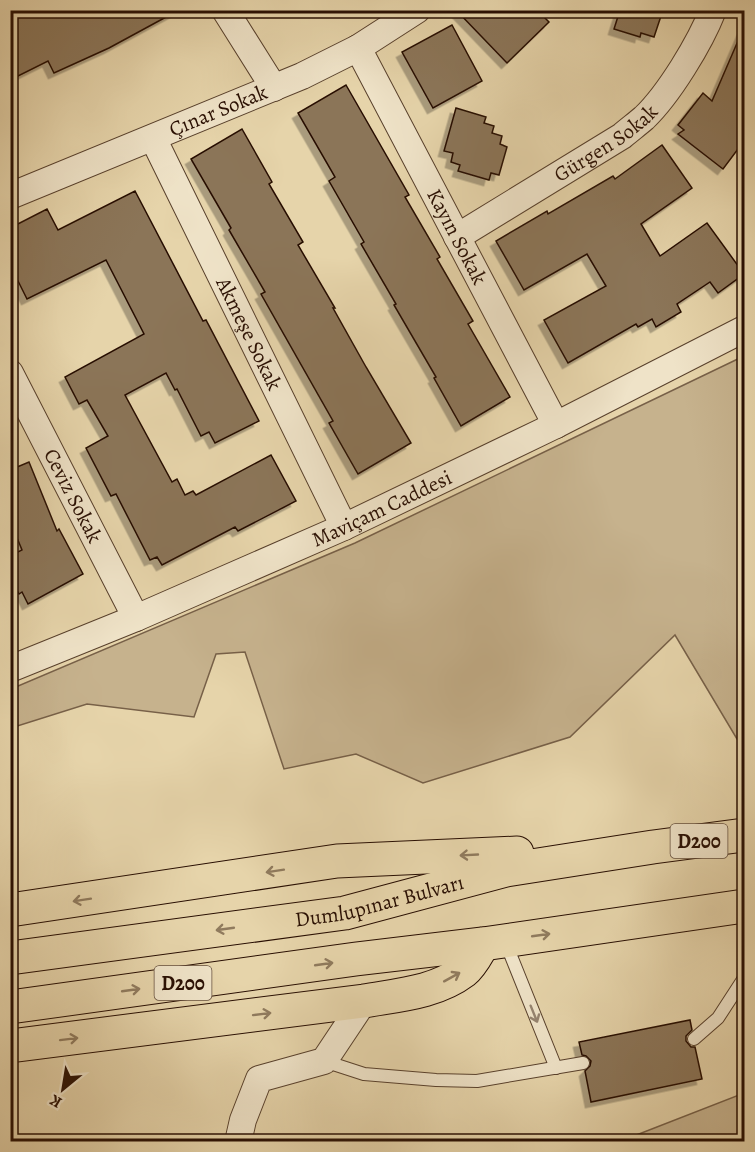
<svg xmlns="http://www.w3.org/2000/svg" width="755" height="1152" viewBox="0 0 755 1152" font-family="Alegreya,serif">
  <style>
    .green { fill: #c6b28d; stroke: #776048; stroke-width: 1.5 }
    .building { fill: #8b7559; stroke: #280e02; stroke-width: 1.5; filter: url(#shadow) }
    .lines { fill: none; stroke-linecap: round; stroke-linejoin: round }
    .service-casing { stroke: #58402c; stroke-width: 14 }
    .minor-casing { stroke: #58402c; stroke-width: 28 }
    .trunk-casing { stroke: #280e02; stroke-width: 35 }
    .service { stroke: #efe3c8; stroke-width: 12 }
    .minor { stroke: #efe3c8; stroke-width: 26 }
    .trunk { stroke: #e6d4aa; stroke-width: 33 }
    .oneway { stroke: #907b5e }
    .oneway2 { stroke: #95836f }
    .labels { text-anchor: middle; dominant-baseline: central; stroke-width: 6; stroke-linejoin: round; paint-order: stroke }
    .shield { fill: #efe3c8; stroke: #644e3d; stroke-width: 1.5 }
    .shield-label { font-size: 20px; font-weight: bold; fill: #280e02 }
    .street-label { font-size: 21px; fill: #280e02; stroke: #efe3c8 }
  </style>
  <defs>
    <filter id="shadow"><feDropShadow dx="-5.5" dy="5.5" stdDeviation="0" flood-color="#0004"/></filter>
  </defs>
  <rect width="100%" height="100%" fill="#e6d4aa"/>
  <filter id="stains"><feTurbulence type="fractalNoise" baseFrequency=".00333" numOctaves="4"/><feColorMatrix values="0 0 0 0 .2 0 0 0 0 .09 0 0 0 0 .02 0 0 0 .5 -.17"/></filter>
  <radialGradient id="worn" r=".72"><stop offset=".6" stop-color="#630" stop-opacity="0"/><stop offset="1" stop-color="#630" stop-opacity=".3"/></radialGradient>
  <g class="green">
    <polygon points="744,356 744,739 737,739 675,635 570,737 423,783 356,754 284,769 245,652 216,654 194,717 87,704 11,728 11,689 355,543"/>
    <polygon points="744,1093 744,1141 621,1141"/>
  </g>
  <g class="building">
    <polygon points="10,10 179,10 109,48 54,73 48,61 10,80"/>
    <polygon points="456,10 537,10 549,22 507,63"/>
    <polygon points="620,10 663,10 654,37 641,33 640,37 614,29"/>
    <polygon points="452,25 482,81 433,108 402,52"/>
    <polygon points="744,27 744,141 723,169 678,134 684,130 678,125 703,93 712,101"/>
    <polygon points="346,85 409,195 405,197 440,257 437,259 473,321 468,324 510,397 461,426 434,378 436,377 394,305 396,304 361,244 364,242 329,181 335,177 298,113"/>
    <polygon points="456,108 486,117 484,123 494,126 492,133 502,136 500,144 507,147 499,175 491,173 489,180 458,171 460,165 451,162 453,153 444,151"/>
    <polygon points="242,129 272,182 269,184 303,242 298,245 335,308 333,308 366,367 411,443 358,474 329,423 333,421 261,294 265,292 229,230 231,228 191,159"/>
    <polygon points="662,145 692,188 641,224 660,256 707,223 744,274 718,293 710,282 677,304 681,312 656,327 652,319 638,327 636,324 568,363 544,320 606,286 587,254 524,290 496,241 547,211 548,214 613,176 615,179"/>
    <polygon points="135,191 203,321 206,320 259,421 215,443 209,432 201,436 177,389 175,390 166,373 125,395 172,482 177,479 185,495 193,491 196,495 271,455 296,501 238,531 235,527 162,565 157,557 150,560 116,494 111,496 86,448 108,436 87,400 79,404 65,377 144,334 106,260 27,299 18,281 10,285 10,228 47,209 58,230"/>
    <polygon points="29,462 57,531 59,529 83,574 28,604 22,592 19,594 10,579 10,556 22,550 10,521 10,470"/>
    <polygon points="690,1020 692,1030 686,1036 686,1041 691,1047 695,1047 702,1079 591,1102 585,1071 590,1066 591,1061 586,1056 582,1055 579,1042"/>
  </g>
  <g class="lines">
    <g class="service-casing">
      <g id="service">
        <polyline points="505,941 556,1068"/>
        <polyline points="694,1039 718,1018 744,978"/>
        <polyline points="324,1061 364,1074 436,1080 477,1081 583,1063"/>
      </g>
    </g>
    <g class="minor-casing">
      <g id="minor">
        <polyline points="225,10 274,88"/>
        <path id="s1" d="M358,48L556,425"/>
        <path id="s2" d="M153,138L344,527"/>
        <path id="s3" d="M10,196L302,76L358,48L417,10"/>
        <path id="s4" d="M457,237L622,136C629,130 637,124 644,118C669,94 700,43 713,10"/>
        <path id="s5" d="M10,373L136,618"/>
        <path id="s6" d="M10,669L136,618L344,527L556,425L744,329"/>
        <polyline points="238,1142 243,1120 259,1079 324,1061 364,1001"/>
      </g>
    </g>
    <g class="trunk-casing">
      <g id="trunk">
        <polyline points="10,910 337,861 517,853"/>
        <path id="s7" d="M10,958L345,913L506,870L653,847L744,835"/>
        <polyline points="10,1007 356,959 483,944 744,906"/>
        <path d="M10,1046L364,1001C397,995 435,993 464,971C472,965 478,952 483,944"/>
      </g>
    </g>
    <use href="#service" class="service"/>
    <use href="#minor" class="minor"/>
    <use href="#trunk" class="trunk"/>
  </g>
  <defs><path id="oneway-shaft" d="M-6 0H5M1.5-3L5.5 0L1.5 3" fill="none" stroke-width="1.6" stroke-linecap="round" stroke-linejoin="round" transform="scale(1.5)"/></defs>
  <g class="oneway">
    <use href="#oneway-shaft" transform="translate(469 855) rotate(177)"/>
    <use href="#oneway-shaft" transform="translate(275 871) rotate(171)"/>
    <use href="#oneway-shaft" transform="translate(82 900) rotate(171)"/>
    <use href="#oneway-shaft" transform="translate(225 929) rotate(172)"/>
    <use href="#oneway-shaft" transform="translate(541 935) rotate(-8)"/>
    <use href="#oneway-shaft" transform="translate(324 964) rotate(-8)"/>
    <use href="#oneway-shaft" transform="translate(452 977) rotate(-29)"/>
    <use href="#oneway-shaft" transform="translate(131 990) rotate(-8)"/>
    <use href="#oneway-shaft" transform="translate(262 1014) rotate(-7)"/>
    <use href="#oneway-shaft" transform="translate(69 1039) rotate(-7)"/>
  </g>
  <use class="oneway2" href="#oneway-shaft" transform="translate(534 1014) rotate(68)"/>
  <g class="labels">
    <g class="shield">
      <rect x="670.5" y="824" width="57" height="34" rx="4.5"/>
      <rect x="154.5" y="966" width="57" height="34" rx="4.5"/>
    </g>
    <g class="shield-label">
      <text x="699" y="841">D200</text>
      <text x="183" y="983">D200</text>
    </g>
    <g class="street-label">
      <text stroke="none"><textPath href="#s3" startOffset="225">Çınar Sokak</textPath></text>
      <text stroke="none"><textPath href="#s4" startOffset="176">Gürgen Sokak</textPath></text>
      <text stroke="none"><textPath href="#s1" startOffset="213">Kayın Sokak</textPath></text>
      <text stroke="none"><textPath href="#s2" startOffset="218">Akmeşe Sokak</textPath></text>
      <text stroke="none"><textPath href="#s5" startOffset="138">Ceviz Sokak</textPath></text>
      <text stroke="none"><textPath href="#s6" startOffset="405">Maviçam Caddesi</textPath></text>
      <text stroke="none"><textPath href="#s7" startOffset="374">Dumlupınar Bulvarı</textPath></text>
    </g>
  </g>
  <rect width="755" height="1152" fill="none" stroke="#e6d4aa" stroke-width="36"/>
  <rect x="12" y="12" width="731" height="1128" fill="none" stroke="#280e02" stroke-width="3"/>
  <rect x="18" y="18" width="719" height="1116" fill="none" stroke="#280e02" stroke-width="1.5"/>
  <g transform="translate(63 1089) rotate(210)" stroke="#efe3c8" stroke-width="4.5" paint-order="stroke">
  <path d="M0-4.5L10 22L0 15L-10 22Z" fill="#280e02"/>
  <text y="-9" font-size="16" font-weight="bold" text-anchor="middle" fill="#280e02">K</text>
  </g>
  <rect width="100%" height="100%" filter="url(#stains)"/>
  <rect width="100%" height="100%" fill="url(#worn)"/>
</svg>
